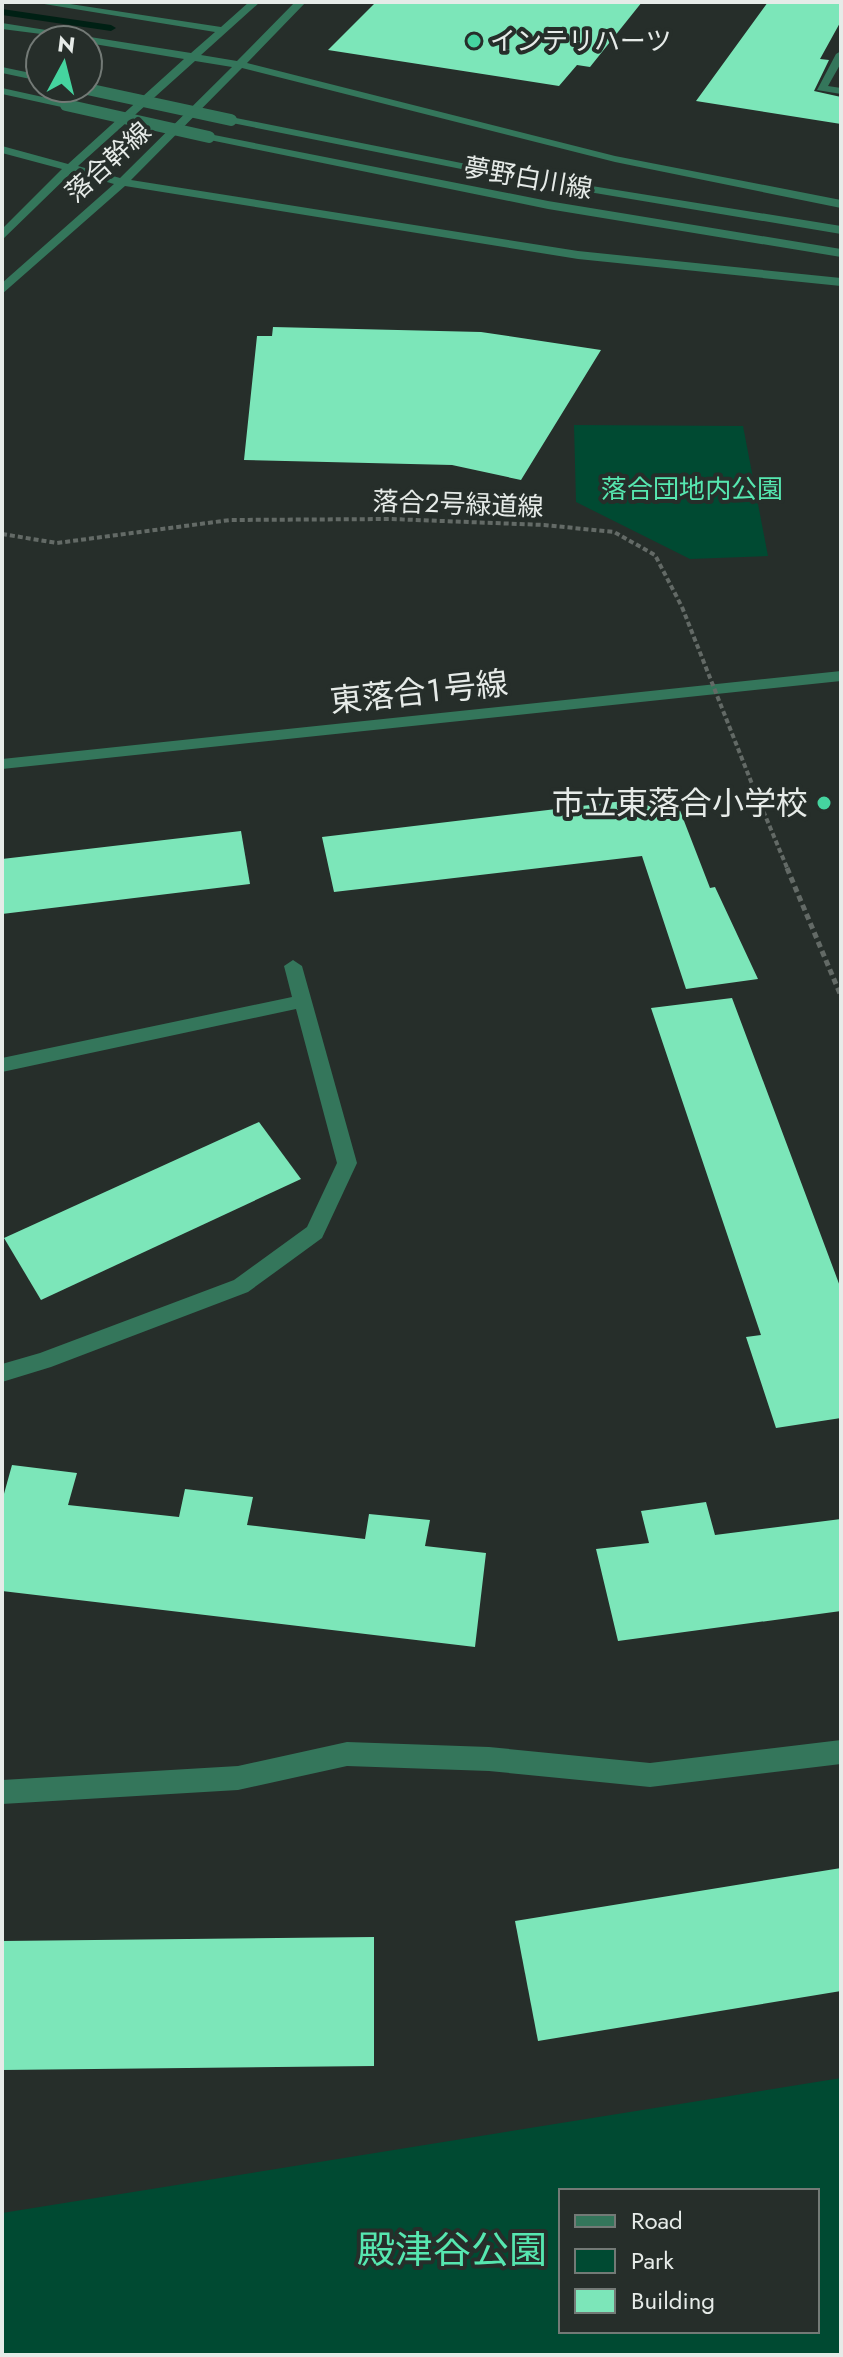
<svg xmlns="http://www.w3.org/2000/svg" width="843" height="2357" viewBox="0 0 843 2357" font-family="Jost,'Noto Sans JP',sans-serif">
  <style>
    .green { fill: #004a32; fill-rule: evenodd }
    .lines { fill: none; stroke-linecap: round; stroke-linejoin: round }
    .stream { fill: #002014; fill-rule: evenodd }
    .building { fill: #7ce6b9 }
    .path-far1 { stroke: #636a66; stroke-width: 4; stroke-dasharray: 5 3; stroke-linecap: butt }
    .path { stroke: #636a66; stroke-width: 5; stroke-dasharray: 6 4; stroke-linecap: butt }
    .minor { fill: #34765b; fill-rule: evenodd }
    .path-bridge { stroke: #636a66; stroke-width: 4; stroke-dasharray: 5 3; stroke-linecap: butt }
    .minor-bridge { stroke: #34765b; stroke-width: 12 }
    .poi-dot { fill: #45d49f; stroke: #262e2a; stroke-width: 3 }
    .labels { text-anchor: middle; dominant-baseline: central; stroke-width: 8; stroke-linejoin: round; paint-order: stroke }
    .far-poi-label { font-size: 26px; fill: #e6ebe8; stroke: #262e2a; text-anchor: start }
    .far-street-label { font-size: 26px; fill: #e6ebe8; stroke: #262e2a }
    .far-park-label { font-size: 26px; fill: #56e7b0; stroke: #262e2a }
    .street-label { font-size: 32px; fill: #e6ebe8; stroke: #262e2a }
    .poi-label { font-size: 32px; fill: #e6ebe8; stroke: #262e2a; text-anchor: end }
    .near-park-label { font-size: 38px; fill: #56e7b0; stroke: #262e2a }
  </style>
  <rect width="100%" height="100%" fill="#262e2a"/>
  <g class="green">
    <polygon points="574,425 743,426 768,556 690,559 576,502"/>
    <path d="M841,2078V2355H2V2213ZM561,2191H817V2331H561Z"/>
  </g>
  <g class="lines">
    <polygon class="stream" points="2,9 111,25 116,28 111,31 2,15"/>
  </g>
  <g class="building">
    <polygon points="376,2 642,2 590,67 577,65 559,86 328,50"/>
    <polygon points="768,2 841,2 841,21 820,59 829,60 814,91 841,97 841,124 696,101"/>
    <polygon points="273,327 481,332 601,350 521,480 452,465 244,460 257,336 272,336"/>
    <polygon points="674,795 710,888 715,887 758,979 686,989 642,856 334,892 322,837"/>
    <polygon points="241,831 250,884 2,914 2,859"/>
    <polygon points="732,998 841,1289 841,1418 776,1428 746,1337 761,1335 651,1008"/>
    <polygon points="259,1122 301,1179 41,1300 4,1238"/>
    <polygon points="12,1465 77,1473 68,1505 179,1517 185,1489 253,1497 247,1525 365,1539 369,1514 430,1520 425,1546 486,1553 475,1647 2,1591 2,1501"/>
    <polygon points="706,1502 715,1535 841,1519 841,1611 618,1641 596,1549 649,1543 641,1511"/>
    <polygon points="841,1868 841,1991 538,2041 515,1921"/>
    <polygon points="374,1937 374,2066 2,2070 2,1941"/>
  </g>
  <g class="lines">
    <g class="path-far1">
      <polyline points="2,534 57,543 230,520 391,519 544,525 614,532 655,555 682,607"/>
      <polyline points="754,789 788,870"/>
    </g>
    <polyline class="path" points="787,868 841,996"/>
    <g class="minor">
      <path d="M32,2H57L221,27L249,2H260L201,55L237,61L295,2H306L247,63L615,156L841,200V208L615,162L242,68L131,180L578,251L841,278V286L578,259L125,186L2,294V283L114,184L72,172L2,240V229L62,169L2,153V146L68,164L184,59L88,43V40L2,29V23L191,53L215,32ZM195,61L232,67L120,178L78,166Z"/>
      <polygon points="841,51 841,63 828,86 841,88 841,94 817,90 836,54"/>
      <polygon points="2,67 40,75 40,81 2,73"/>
      <polygon points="2,88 70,103 72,105 66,108 2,94"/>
      <polygon points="231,117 511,173 841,226 841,234 511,179 227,122 225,120"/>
      <polygon points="209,134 548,201 841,249 841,257 548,209 205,139 203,137"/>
      <polygon points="841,671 841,681 2,769 2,759"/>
      <polygon points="293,960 302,966 357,1163 322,1238 248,1292 51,1367 2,1382 2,1364 40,1353 234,1280 307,1227 337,1163 296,1009 2,1072 2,1058 292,997 284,966"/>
      <polygon points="841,1740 841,1764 650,1787 489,1771 347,1766 238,1790 2,1804 2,1780 238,1766 347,1742 489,1747 650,1763"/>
    </g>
    <polyline class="path-bridge" points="682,607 754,789"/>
    <g class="minor-bridge">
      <polyline points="87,89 231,120"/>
      <polyline points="66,105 209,137"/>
    </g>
  </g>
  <g class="poi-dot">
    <circle cx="474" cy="41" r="8"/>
    <circle cx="824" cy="803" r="8"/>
  </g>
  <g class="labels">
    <g class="far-poi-label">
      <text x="490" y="41">インテリハーツ</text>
    </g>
    <g class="far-street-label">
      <text transform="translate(108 162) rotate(-42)">落合幹線</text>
      <text transform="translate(528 178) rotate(10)">夢野白川線</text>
      <text transform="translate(458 504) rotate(2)">落合２号緑道線</text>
    </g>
    <g class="far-park-label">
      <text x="692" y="489">落合団地内公園</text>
    </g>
    <g class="street-label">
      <text transform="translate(419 692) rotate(-6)">東落合１号線</text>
    </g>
    <g class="poi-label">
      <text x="808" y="803">市立東落合小学校</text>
    </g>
    <g class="near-park-label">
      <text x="452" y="2249">殿津谷公園</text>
    </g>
  </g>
  <rect width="843" height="2357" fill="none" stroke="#e6ebe8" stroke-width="8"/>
  <rect x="559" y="2189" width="260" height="144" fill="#262e2a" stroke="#737a76" stroke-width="2"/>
  <rect x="575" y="2215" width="40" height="12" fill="#34765b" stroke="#737a76" stroke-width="2"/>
  <text x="631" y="2229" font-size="24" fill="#e6ebe8">Road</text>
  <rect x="575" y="2249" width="40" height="24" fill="#004a32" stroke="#737a76" stroke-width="2"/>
  <text x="631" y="2269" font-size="24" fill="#e6ebe8">Park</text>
  <rect x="575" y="2289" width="40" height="24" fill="#7ce6b9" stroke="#737a76" stroke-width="2"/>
  <text x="631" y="2309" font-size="24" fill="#e6ebe8">Building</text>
  <g transform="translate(64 64) rotate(7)"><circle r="38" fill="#262e2a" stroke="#737a76" stroke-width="2"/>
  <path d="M0-6L14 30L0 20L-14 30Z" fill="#45d49f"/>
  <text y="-12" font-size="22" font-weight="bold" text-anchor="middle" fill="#e6ebe8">N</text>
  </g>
</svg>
